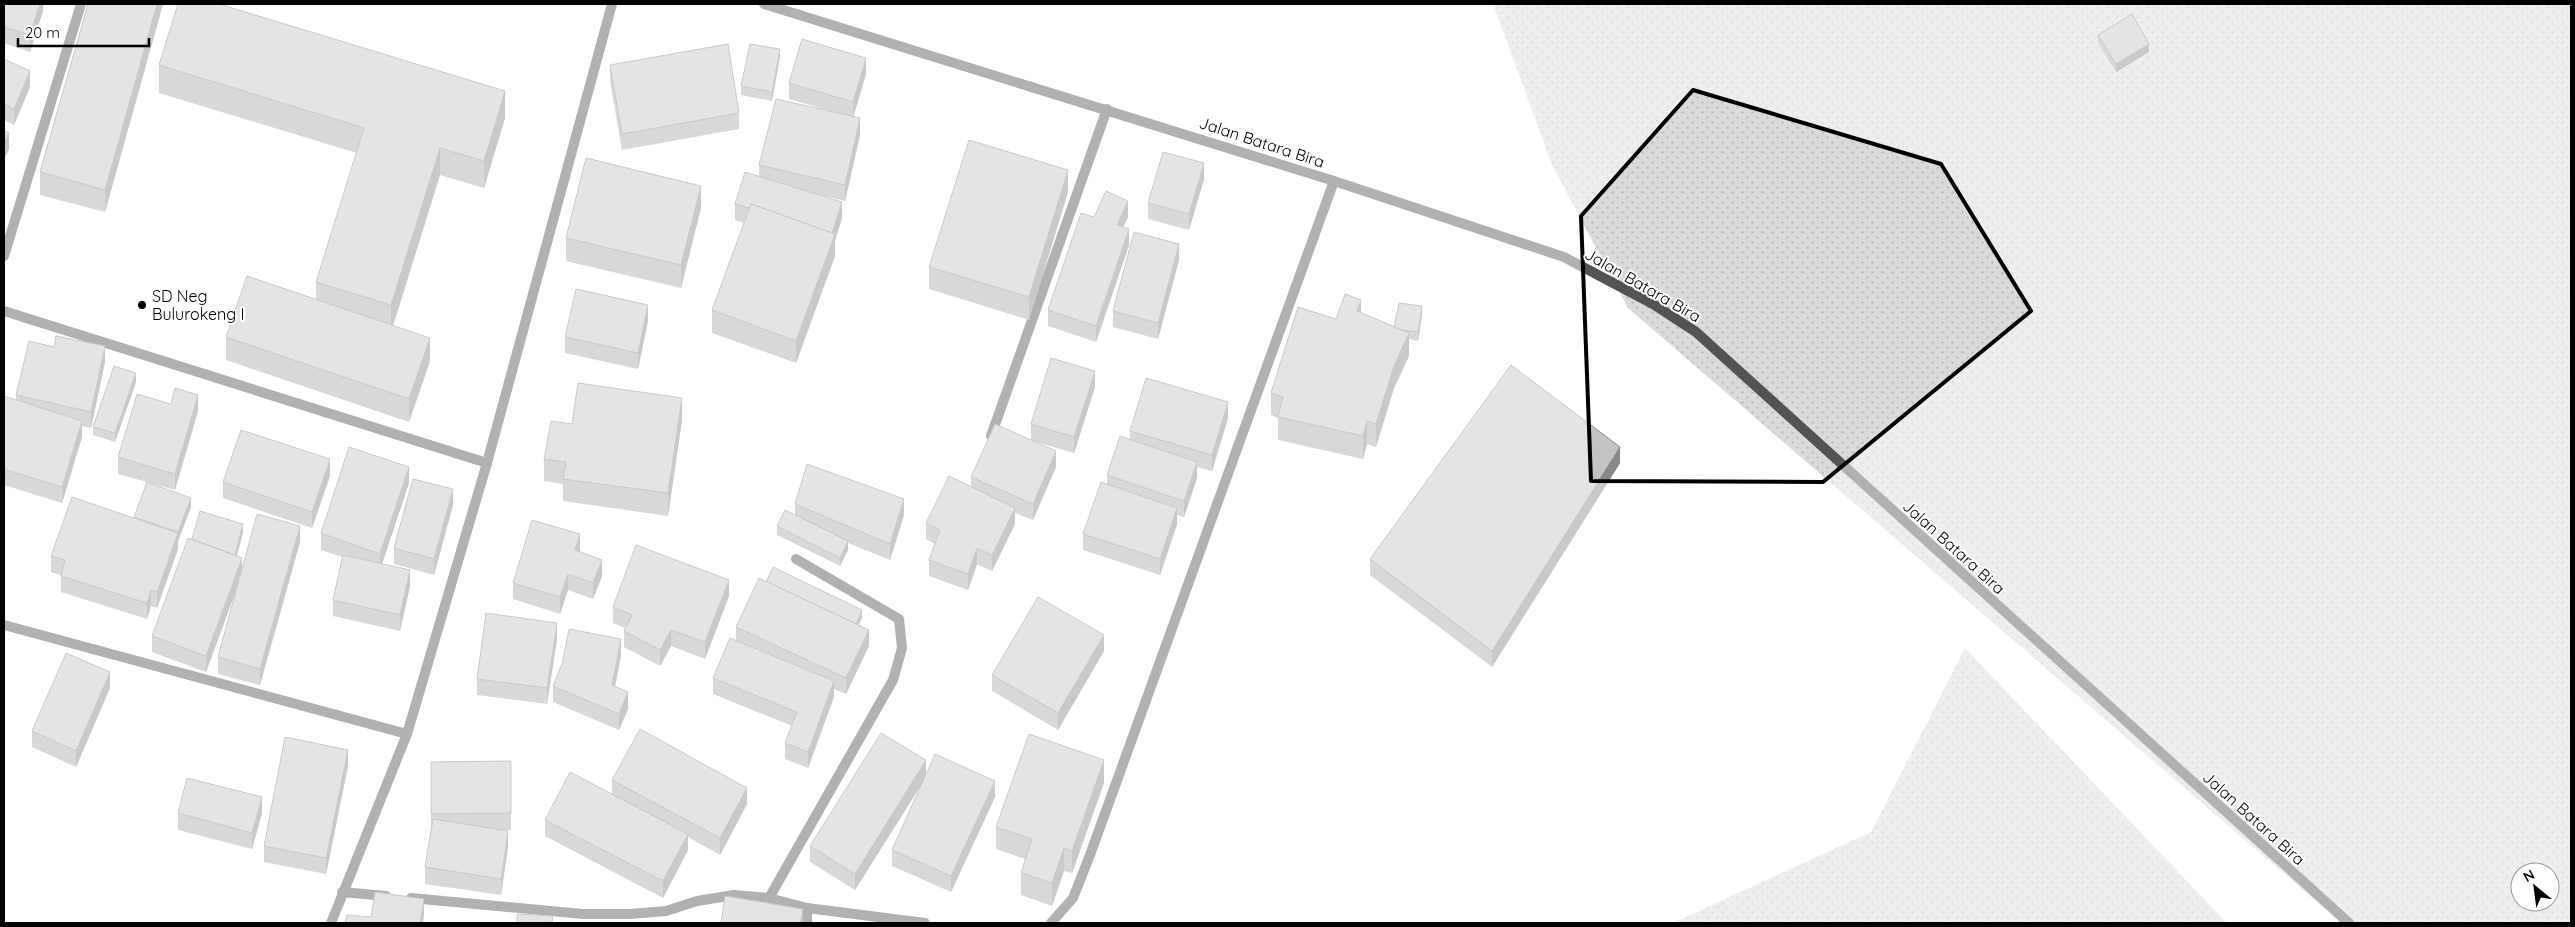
<svg xmlns="http://www.w3.org/2000/svg" width="2575" height="927" viewBox="0 0 2575 927" font-family="Quicksand,sans-serif">
  <style>
    .green { fill: url(#green-dots); fill-rule: evenodd }
    .lines { fill: none; stroke-linecap: round; stroke-linejoin: round }
    .minor { stroke: #535353; stroke-width: 10 }
    .tertiary { stroke: #535353; stroke-width: 10 }
    .wall { fill: #a8a8a8 }
    .shaded-wall { fill: #888 }
    .building { fill: #c3c3c3; stroke: #888 }
    .marked { fill: none; stroke: #000; stroke-width: 4; stroke-linejoin: round }
    .poi-dot { fill: #000; stroke: #fff; stroke-width: 2 }
    .labels { text-anchor: middle; dominant-baseline: central; stroke-width: 4; stroke-linejoin: round; paint-order: stroke }
    .street-label { font-size: 16px; fill: #000; stroke: #fff }
    .poi-label { font-size: 16px; fill: #000; stroke: #fff; text-anchor: start }
  </style>
  <defs>
    <pattern id="green-dots" width="8" height="8" patternUnits="userSpaceOnUse" patternTransform="scale(1.25)"><rect width="8" height="8" fill="#dadada"/><path d="M2 2h.1M6 6h.1" fill="none" stroke="#b9b9b9" stroke-width="1.8" stroke-linecap="round"/></pattern>
  </defs>
  <rect width="100%" height="100%" fill="#fff"/>
  <g class="green">
    <path d="M1493,4H2571V923H2341L1628,308L1552,165ZM2520,872H2550V902H2520Z"/>
    <polygon points="1965,648 2227,923 1673,923 1871,832"/>
  </g>
  <g class="lines">
    <g class="minor">
      <polyline points="4,256 81,4"/>
      <polyline points="4,311 487,463"/>
      <polyline points="991,436 1107,109"/>
      <polyline points="4,625 407,734"/>
      <polyline points="342,892 386,896"/>
      <polyline points="411,898 583,914 630,914 666,911 697,901 734,895 769,898 807,908"/>
      <polyline points="769,898 893,680 902,648 899,619 796,559"/>
      <polyline points="331,923 407,734 487,463 612,4"/>
      <polyline points="807,923 807,908 925,923"/>
      <polyline points="1051,923 1073,898 1090,855 1334,181"/>
    </g>
    <polyline class="tertiary" points="764,4 1334,181 1564,257 1653,304 1696,332 2349,923"/>
  </g>
  <g class="wall">
    <polygon points="4,4 43,4 43,11 30,52 4,43"/>
    <polygon points="163,4 105,212 40,195 40,172"/>
    <polygon points="2098,35 2149,52 2116,72 2098,43"/>
    <polygon points="780,57 772,101 741,95 741,86"/>
    <polygon points="4,59 30,87 14,125 4,120"/>
    <polygon points="159,65 505,118 484,188 440,175 393,326 430,361 409,422 226,360 226,337 316,299 316,282 357,153 159,93"/>
    <polygon points="610,65 739,113 739,129 622,150 610,81"/>
    <polygon points="866,74 853,117 860,135 845,201 820,195 842,218 835,241 835,256 796,363 712,333 712,310 744,223 735,220 735,204 759,176 759,165 833,112 789,99 789,83"/>
    <polygon points="1204,179 1189,230 1148,219 1148,203"/>
    <polygon points="1068,192 1029,320 929,289 929,267"/>
    <polygon points="701,208 681,288 566,261 566,238"/>
    <polygon points="1094,217 1128,217 1123,227 1129,245 1096,342 1048,326 1048,310"/>
    <polygon points="1179,260 1158,339 1113,327 1113,311"/>
    <polygon points="1361,313 1394,327 1422,315 1418,341 1409,339 1409,356 1394,388 1376,447 1367,444 1363,459 1278,440 1278,418 1271,415 1271,393 1336,319"/>
    <polygon points="648,321 638,369 565,353 565,337"/>
    <polygon points="105,362 91,428 82,426 82,437 62,503 4,485 4,396 16,400 16,395"/>
    <polygon points="136,382 115,442 93,435 93,427"/>
    <polygon points="1095,387 1074,453 1036,442 1056,467 1033,520 1015,513 1015,524 992,571 977,564 968,590 929,576 929,560 935,544 926,539 926,523 971,487 971,477 1031,440 1031,424"/>
    <polygon points="171,404 198,411 175,490 150,483 191,507 178,541 178,549 157,608 151,606 147,619 61,592 61,575 51,572 51,556 134,518 147,482 118,474 118,457"/>
    <polygon points="1228,418 1212,471 1197,467 1197,478 1184,517 1177,515 1177,524 1160,575 1083,550 1083,534 1107,484 1107,475 1130,439 1130,431"/>
    <polygon points="682,420 668,516 563,501 563,484 544,481 544,459 572,424"/>
    <polygon points="1620,463 1492,667 1370,575 1370,559"/>
    <polygon points="330,476 312,528 223,498 223,482"/>
    <polygon points="409,483 382,564 410,586 400,631 333,616 333,600 342,557 321,550 321,533"/>
    <polygon points="795,504 904,515 890,560 848,543 848,550 840,566 777,535 777,526 795,515"/>
    <polygon points="453,505 434,575 394,564 394,548"/>
    <polygon points="243,533 237,556 242,568 300,542 260,685 218,674 218,657 236,591 206,672 152,652 152,636 192,539"/>
    <polygon points="580,551 602,576 593,599 568,590 560,614 513,599 513,583"/>
    <polygon points="766,582 862,618 859,625 869,646 846,694 834,689 834,697 808,768 785,759 785,743 792,726 713,694 713,678 736,641 736,627"/>
    <polygon points="729,596 705,659 671,646 660,666 624,647 624,631 625,628 613,623 613,607"/>
    <polygon points="557,639 547,704 477,695 477,679"/>
    <polygon points="1104,651 1058,730 992,691 992,675"/>
    <polygon points="621,655 615,687 628,709 619,730 553,702 553,686"/>
    <polygon points="110,688 76,767 32,747 32,731"/>
    <polygon points="511,761 511,830 500,830 508,847 501,895 425,884 425,867 431,829 431,762"/>
    <polygon points="348,766 326,874 264,862 264,846"/>
    <polygon points="926,775 995,797 951,892 892,866 892,850 923,782 855,890 810,862 810,846"/>
    <polygon points="612,780 747,804 720,855 688,837 688,850 663,898 545,836 545,820 612,794"/>
    <polygon points="1104,783 1072,873 1064,871 1052,906 1021,895 1021,873 1025,859 996,849 996,827"/>
    <polygon points="178,813 262,813 252,849 178,830"/>
  </g>
  <g class="shaded-wall">
    <polygon points="40,4 43,4 43,11 30,52 30,35"/>
    <polygon points="157,4 163,4 105,212 105,190"/>
    <polygon points="2149,44 2149,52 2116,72 2116,64"/>
    <polygon points="780,49 780,57 772,101 772,92"/>
    <polygon points="866,58 866,74 853,118 853,102"/>
    <polygon points="30,71 30,87 14,125 14,109"/>
    <polygon points="505,91 505,118 484,188 484,161"/>
    <polygon points="860,118 860,135 845,201 845,185"/>
    <polygon points="9,133 9,149 4,160 4,143"/>
    <polygon points="440,148 440,175 391,332 391,305"/>
    <polygon points="1204,163 1204,179 1189,230 1189,214"/>
    <polygon points="1068,170 1068,192 1029,320 1029,297"/>
    <polygon points="701,186 701,208 681,288 681,265"/>
    <polygon points="1128,201 1128,217 1117,241 1117,225"/>
    <polygon points="842,202 842,218 835,241 835,256 796,363 796,341"/>
    <polygon points="1129,229 1129,245 1096,342 1096,326"/>
    <polygon points="1179,244 1179,260 1158,339 1158,323"/>
    <polygon points="1361,300 1361,323 1357,311"/>
    <polygon points="648,305 648,321 638,369 638,353"/>
    <polygon points="1422,306 1422,315 1418,341 1418,332"/>
    <polygon points="1409,333 1409,356 1394,388 1376,447 1376,424 1394,366"/>
    <polygon points="430,338 430,361 409,422 409,399"/>
    <polygon points="105,346 105,362 91,428 91,412"/>
    <polygon points="1095,371 1095,387 1074,453 1074,437"/>
    <polygon points="136,373 136,382 115,442 115,433"/>
    <polygon points="198,395 198,411 175,490 175,474"/>
    <polygon points="682,398 682,420 668,516 668,493"/>
    <polygon points="1228,402 1228,418 1212,471 1212,455"/>
    <polygon points="82,421 82,437 62,503 62,487"/>
    <polygon points="1367,421 1367,444 1363,459 1363,436"/>
    <polygon points="1620,447 1620,463 1492,667 1492,651"/>
    <polygon points="1056,451 1056,467 1033,520 1033,504"/>
    <polygon points="330,459 330,476 312,528 312,512"/>
    <polygon points="1197,462 1197,478 1184,517 1184,501"/>
    <polygon points="409,467 409,483 380,570 380,554"/>
    <polygon points="453,489 453,505 434,575 434,559"/>
    <polygon points="191,498 191,507 178,541 178,532"/>
    <polygon points="904,499 904,515 890,560 890,544"/>
    <polygon points="1015,508 1015,524 992,571 992,555"/>
    <polygon points="1177,508 1177,524 1160,575 1160,559"/>
    <polygon points="243,524 243,533 234,564 234,556"/>
    <polygon points="300,526 300,542 260,685 260,669"/>
    <polygon points="178,533 178,549 157,608 157,592"/>
    <polygon points="580,534 580,551 575,566 575,550"/>
    <polygon points="848,541 848,550 840,566 840,558"/>
    <polygon points="977,548 977,564 968,590 968,574"/>
    <polygon points="242,558 242,574 206,672 206,656"/>
    <polygon points="602,560 602,576 593,599 593,583"/>
    <polygon points="410,570 410,586 400,631 400,615"/>
    <polygon points="568,574 568,590 560,614 560,597"/>
    <polygon points="729,580 729,596 705,659 705,642"/>
    <polygon points="151,590 151,606 147,619 147,603"/>
    <polygon points="862,610 862,618 854,635 854,627"/>
    <polygon points="557,623 557,639 547,704 547,688"/>
    <polygon points="671,630 671,646 660,666 660,650"/>
    <polygon points="869,630 869,646 846,694 846,678"/>
    <polygon points="1104,635 1104,651 1058,730 1058,713"/>
    <polygon points="621,639 621,655 612,701 612,685"/>
    <polygon points="110,672 110,688 76,767 76,751"/>
    <polygon points="834,681 834,697 808,768 808,752"/>
    <polygon points="628,692 628,709 619,730 619,714"/>
    <polygon points="348,750 348,766 326,874 326,858"/>
    <polygon points="926,760 926,777 855,890 855,874"/>
    <polygon points="1104,760 1104,783 1072,873 1072,851"/>
    <polygon points="995,781 995,797 951,892 951,876"/>
    <polygon points="747,788 747,804 720,855 720,838"/>
    <polygon points="262,797 262,813 252,849 252,833"/>
    <polygon points="508,831 508,847 501,895 501,879"/>
    <polygon points="688,834 688,850 663,898 663,881"/>
    <polygon points="1064,848 1064,871 1052,906 1052,883"/>
    <polygon points="424,899 424,915 423,923 420,923"/>
    <polygon points="803,909 803,923 800,923"/>
  </g>
  <g class="building">
    <polygon points="4,4 40,4 30,35 4,27"/>
    <polygon points="88,4 157,4 105,190 40,172"/>
    <polygon points="178,4 219,4 505,91 484,161 440,148 391,305 316,282 364,128 159,65"/>
    <polygon points="2132,14 2149,44 2116,64 2098,35"/>
    <polygon points="802,39 866,58 853,102 789,83"/>
    <polygon points="728,44 739,113 622,134 610,65"/>
    <polygon points="750,44 780,49 772,92 741,86"/>
    <polygon points="4,59 30,71 14,109 4,104"/>
    <polygon points="776,99 860,118 845,185 759,165"/>
    <polygon points="4,131 9,133 4,143"/>
    <polygon points="969,140 1068,170 1029,297 929,267"/>
    <polygon points="1163,152 1204,163 1189,214 1148,203"/>
    <polygon points="586,158 701,186 681,265 566,238"/>
    <polygon points="745,172 842,202 832,233 751,204 749,208 735,204"/>
    <polygon points="1106,191 1128,201 1117,225 1129,229 1096,326 1048,310 1081,213 1094,217"/>
    <polygon points="751,204 835,234 796,341 712,310"/>
    <polygon points="1134,232 1179,244 1158,323 1113,311"/>
    <polygon points="247,276 430,338 409,399 226,337"/>
    <polygon points="576,289 648,305 638,353 565,337"/>
    <polygon points="1345,294 1361,300 1357,311 1409,333 1394,366 1376,424 1367,421 1363,436 1278,417 1283,397 1271,393 1298,307 1336,319"/>
    <polygon points="1399,303 1422,306 1418,332 1402,330 1394,327"/>
    <polygon points="56,336 105,346 91,412 16,395 29,341 54,347"/>
    <polygon points="1051,358 1095,371 1074,437 1031,424"/>
    <polygon points="1511,365 1620,447 1492,651 1370,559"/>
    <polygon points="114,366 136,373 115,433 93,427"/>
    <polygon points="1146,378 1228,402 1212,455 1130,431"/>
    <polygon points="578,383 682,398 668,493 563,479 566,462 544,459 551,421 572,424"/>
    <polygon points="175,388 198,395 175,474 118,457 137,394 171,404"/>
    <polygon points="4,396 82,421 62,487 4,469"/>
    <polygon points="995,424 1056,451 1033,504 971,477"/>
    <polygon points="241,430 330,459 312,512 223,482"/>
    <polygon points="1120,436 1197,462 1184,501 1107,475"/>
    <polygon points="349,447 409,467 380,554 321,533"/>
    <polygon points="807,464 904,499 890,544 795,504"/>
    <polygon points="949,476 1015,508 992,555 977,548 968,574 929,560 940,530 926,523"/>
    <polygon points="413,479 453,489 434,559 394,548"/>
    <polygon points="147,482 191,498 178,532 134,517"/>
    <polygon points="1101,482 1177,508 1160,559 1083,534"/>
    <polygon points="72,497 178,533 157,592 151,590 147,603 61,576 65,560 51,556"/>
    <polygon points="785,510 848,541 840,558 777,526"/>
    <polygon points="200,511 243,524 235,555 192,539"/>
    <polygon points="257,514 300,526 260,669 218,657"/>
    <polygon points="532,520 580,534 575,550 602,560 593,583 568,574 560,597 513,583"/>
    <polygon points="188,538 242,558 206,656 152,636"/>
    <polygon points="636,545 729,580 705,642 671,630 660,650 624,631 632,615 613,607"/>
    <polygon points="343,555 410,570 400,615 333,600"/>
    <polygon points="773,567 862,610 856,624 766,582"/>
    <polygon points="759,578 869,630 846,678 736,627"/>
    <polygon points="1038,597 1104,635 1058,713 992,675"/>
    <polygon points="486,613 557,623 547,688 477,679"/>
    <polygon points="569,629 621,639 612,685 628,692 619,714 553,686 562,664"/>
    <polygon points="730,638 834,681 808,752 785,743 797,712 713,678"/>
    <polygon points="66,653 110,672 76,751 32,731"/>
    <polygon points="640,729 747,788 720,838 612,780"/>
    <polygon points="881,733 926,760 855,874 810,846"/>
    <polygon points="1029,734 1104,760 1072,851 1064,848 1052,883 1021,873 1032,839 996,827"/>
    <polygon points="285,737 348,750 326,858 264,846"/>
    <polygon points="935,754 995,781 951,876 892,850"/>
    <polygon points="511,761 511,813 431,814 431,762"/>
    <polygon points="570,772 688,834 663,881 545,820"/>
    <polygon points="187,778 262,797 252,833 178,813"/>
    <polygon points="433,819 508,831 501,879 425,867"/>
    <polygon points="375,892 424,899 420,923 345,923 347,915 371,917"/>
    <polygon points="725,896 803,909 800,923 721,923"/>
    <polygon points="517,914 553,916 552,923 517,923"/>
  </g>
  <path d="M0 0H2575V927H0ZM1693,90L1941,164L2031,311L1823,482L1591,481L1581,216Z" fill="#fff" fill-opacity=".55" fill-rule="evenodd"/>
  <path class="marked" d="M1693,90L1941,164L2031,311L1823,482L1591,481L1581,216Z"/>
  <circle class="poi-dot" cx="142" cy="305" r="5"/>
  <g class="labels">
    <g class="street-label">
      <text transform="translate(1262 142) rotate(18)">Jalan Batara Bira</text>
      <text transform="translate(1643 285) rotate(30)">Jalan Batara Bira</text>
      <text transform="translate(1954 547) rotate(42)">Jalan Batara Bira</text>
      <text transform="translate(2254 818) rotate(42)">Jalan Batara Bira</text>
    </g>
    <g class="poi-label">
      <text x="152" y="296">SD Neg<tspan x="152" dy="18">Bulurokeng I</tspan></text>
    </g>
  </g>
  <rect width="2575" height="927" fill="none" stroke="#000000" stroke-width="10"/>
  <g transform="translate(2535 887) rotate(331)"><circle r="24" fill="#ffffff" stroke="#999999"/>
  <path d="M0-4L9 19L0 12L-9 19Z" fill="#000000"/>
  <text y="-8" font-size="14" font-weight="bold" text-anchor="middle" fill="#000000">N</text>
  </g>
  <path d="M18 38v8h131v-8" fill="none" stroke="#000000" stroke-width="2.5"/>
  <text x="25" y="38" font-size="15" fill="#000000" stroke="#ffffff" stroke-width="4" paint-order="stroke">20 m</text>
</svg>
